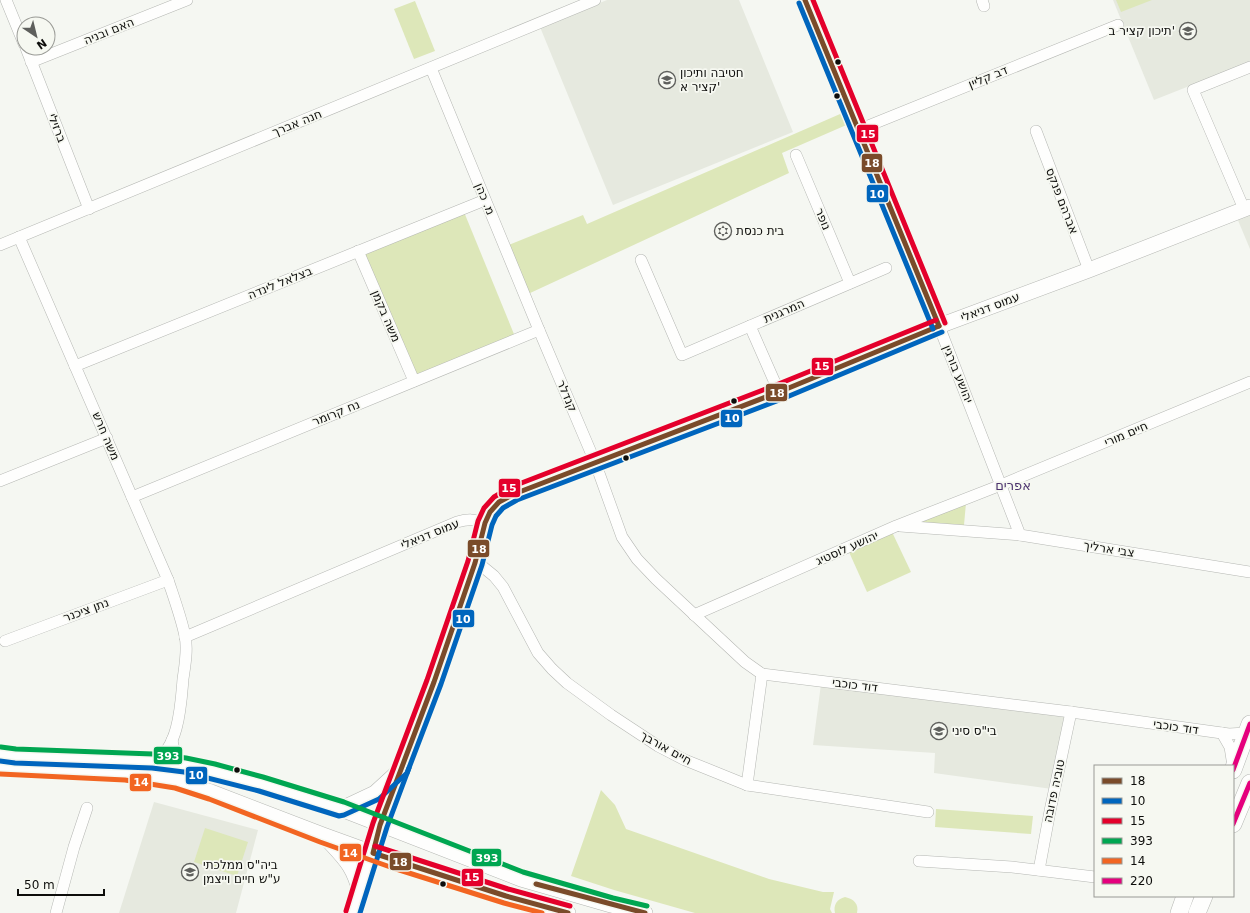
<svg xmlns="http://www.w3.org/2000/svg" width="1250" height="913" viewBox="0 0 1250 913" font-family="'DejaVu Sans',Heebo,sans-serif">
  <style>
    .built { fill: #e6e9df }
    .green { fill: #dde7b9 }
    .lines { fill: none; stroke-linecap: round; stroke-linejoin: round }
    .street-casing { stroke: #b5b7b3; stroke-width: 12 }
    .secondary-casing { stroke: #b5b7b3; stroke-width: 16 }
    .primary-casing { stroke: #b5b7b3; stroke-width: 18 }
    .street { stroke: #fefefd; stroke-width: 11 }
    .secondary { stroke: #fefefd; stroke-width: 15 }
    .primary { stroke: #fefefd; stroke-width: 17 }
    .bus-1-casing { stroke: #f6f8f1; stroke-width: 8 }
    .bus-2-casing { stroke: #f6f8f1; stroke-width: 8 }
    .bus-3-casing { stroke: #f6f8f1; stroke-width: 8 }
    .bus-4-casing { stroke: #f6f8f1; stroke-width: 8 }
    .bus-5-casing { stroke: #f6f8f1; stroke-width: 8 }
    .bus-6-casing { stroke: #f6f8f1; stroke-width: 8 }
    .bus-1 { stroke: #7a4b2a; stroke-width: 5 }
    .bus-2 { stroke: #0065bd; stroke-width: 5 }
    .bus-3 { stroke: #e4002b; stroke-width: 5 }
    .bus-4 { stroke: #00a651; stroke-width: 5 }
    .bus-5 { stroke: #f26522; stroke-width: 5 }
    .bus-6 { stroke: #e5007d; stroke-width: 5 }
    .bus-dot { fill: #0d0d0b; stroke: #f6f8f1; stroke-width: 1.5 }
    .labels { text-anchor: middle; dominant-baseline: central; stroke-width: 3.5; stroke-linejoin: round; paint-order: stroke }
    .street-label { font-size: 12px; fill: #0d0d0b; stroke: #f6f8f1 }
    .poi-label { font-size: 12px; fill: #0d0d0b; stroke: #f6f8f1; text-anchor: start }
    .neighbourhood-label { font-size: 13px; fill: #4c336e; stroke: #f6f8f1 }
    .line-badge { stroke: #f6f8f1; stroke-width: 1.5 }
    .badge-label { font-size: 11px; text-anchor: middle; font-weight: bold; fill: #fff }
  </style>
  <rect width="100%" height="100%" fill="#f5f7f2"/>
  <g class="built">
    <polygon points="607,0 739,0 793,132 613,205 540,27"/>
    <polygon points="1113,0 1250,0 1250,62 1154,100"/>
    <polygon points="1250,213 1250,249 1237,218"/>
    <polygon points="821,684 1065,717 1052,789 934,773 935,753 813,745"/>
    <polygon points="154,802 258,830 236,913 119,913"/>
  </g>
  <g class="green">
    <polygon points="1116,0 1152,0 1121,12"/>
    <polygon points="415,1 435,51 414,59 394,9"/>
    <polygon points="847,111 851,123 782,153 789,173 528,294 506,246 583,215 587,224"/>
    <polygon points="464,212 516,339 415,380 363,253"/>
    <polygon points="966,503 964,525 920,522"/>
    <polygon points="892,532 911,572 867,592 849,552"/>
    <polygon points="601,790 615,805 626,829 769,879 823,892 834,892 830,909 832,913 695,913 614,890 571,876"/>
    <polygon points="936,809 1033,816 1031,834 935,827"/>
    <polygon points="205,828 248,842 237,876 194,862"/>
    <path d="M845,897C854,899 859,904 857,913H835C833,905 837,899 845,897Z"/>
  </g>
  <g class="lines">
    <g class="street-casing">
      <g id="street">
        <polyline points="6,0 24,44"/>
        <polyline points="982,0 984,6"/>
        <polyline points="26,48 89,209"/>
        <polyline points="31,62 187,0"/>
        <polyline points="431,68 539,330 595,462 622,537 637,559 656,579 745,662 762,674 1071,712 1229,734 1246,733 1250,732"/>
        <polyline points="858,130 1118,25"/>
        <polyline points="1036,131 1089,270"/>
        <polyline points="796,155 850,283"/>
        <polyline points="1244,209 1193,90 1250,67"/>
        <path d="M19,237L168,580C174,598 181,617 185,636C188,649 185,665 183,679C181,703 179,751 153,761"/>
        <polyline points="0,245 595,0"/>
        <polyline points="358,251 414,381"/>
        <polyline points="641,260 682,355 886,268"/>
        <polyline points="750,326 779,392"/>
        <polyline points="939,326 1020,535 1250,572"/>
        <polyline points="75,366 485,200"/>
        <polyline points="0,481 107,438"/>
        <polyline points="132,497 539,330"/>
        <polyline points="900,526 1020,535"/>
        <polyline points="475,563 483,567 494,576 503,587 538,653 552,669 567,683 611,715 658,746 685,760 747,785 928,812"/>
        <polyline points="694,615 896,526 1001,485 1250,382"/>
        <path d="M185,637L457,522C468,519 475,519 485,523"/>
        <polyline points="5,641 168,580"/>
        <polyline points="1222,733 1230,747 1233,766"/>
        <path d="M172,740C174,753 176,756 185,765"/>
        <polyline points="747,785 762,674"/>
        <polyline points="919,861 1012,867 1095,877"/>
        <polyline points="1039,870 1050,811 1071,712"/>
        <polyline points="56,913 74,847 87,808"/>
      </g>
    </g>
    <g class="secondary-casing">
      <g id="secondary">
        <polyline points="805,0 939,326"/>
        <polyline points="0,754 15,756 153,761 185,765 213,771 261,784 341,809 521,879 611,905 645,913"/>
        <polyline points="0,767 126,773 177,781 211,792 323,835 395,861 506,896 568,913"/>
        <polyline points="341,809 375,793 399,771"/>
        <path d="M325,837C343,857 354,865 360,893"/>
        <polyline points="353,913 380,825 434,682 475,563 485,523 490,512 499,502 514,494 779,392 939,326 1089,270 1250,207"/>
      </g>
    </g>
    <g class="primary-casing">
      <g id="primary">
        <polyline points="1233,770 1250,724"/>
        <polyline points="1233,824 1250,783"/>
        <polyline points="1179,913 1185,896"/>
        <polyline points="1197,913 1204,896"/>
      </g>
    </g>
    <use href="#street" class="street"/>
    <use href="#secondary" class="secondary"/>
    <use href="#primary" class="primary"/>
    <g class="bus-1-casing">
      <g id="bus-1">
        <polyline points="805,0 939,326"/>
        <polyline points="536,884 645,913"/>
        <polyline points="568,913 506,896 373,853 380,825 434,682 475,563 485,523 490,512 499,502 514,494 779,392 939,326"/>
      </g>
    </g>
    <g class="bus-2-casing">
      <g id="bus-2">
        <polyline points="799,3 933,329"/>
        <polyline points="0,761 15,763 152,768 184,772 259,791 339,816 344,815 379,799 407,773 441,684 482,565 492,525 496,516 503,508 517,500 782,399 942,332"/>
        <polyline points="360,913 387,827 409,768"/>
      </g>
    </g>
    <g class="bus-3-casing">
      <g id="bus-3">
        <polyline points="813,0 945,323"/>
        <polyline points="375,846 508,889 570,906"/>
        <polyline points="346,911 373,823 427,680 468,561 478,521 484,508 494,497 511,487 776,385 936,320"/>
      </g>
    </g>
    <g class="bus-4-casing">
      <polyline id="bus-4" points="1,747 16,749 153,754 186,758 215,764 263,777 344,802 523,872 613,898 647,906"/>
    </g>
    <g class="bus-5-casing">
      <polyline id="bus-5" points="0,774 125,780 175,788 209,799 320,842 393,868 504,903 542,913"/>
    </g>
    <g class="bus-6-casing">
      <g id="bus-6">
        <polyline points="1233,770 1250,724"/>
        <polyline points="1233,824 1250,783"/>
      </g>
    </g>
    <use href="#bus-1" class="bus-1"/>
    <use href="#bus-2" class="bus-2"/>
    <use href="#bus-3" class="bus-3"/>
    <use href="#bus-4" class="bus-4"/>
    <use href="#bus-5" class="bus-5"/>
    <use href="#bus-6" class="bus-6"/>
  </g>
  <defs>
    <g id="school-ring" transform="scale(0.9)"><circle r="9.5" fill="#f6f8f1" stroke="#5e5f5c" stroke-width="1.5"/><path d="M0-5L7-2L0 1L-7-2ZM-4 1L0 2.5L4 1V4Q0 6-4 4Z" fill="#5e5f5c"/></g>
    <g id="synagogue-ring" transform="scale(0.9)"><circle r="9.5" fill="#f6f8f1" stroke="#5e5f5c" stroke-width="1.5"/><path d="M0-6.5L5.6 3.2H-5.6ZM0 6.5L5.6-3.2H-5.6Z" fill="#5e5f5c"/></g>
  </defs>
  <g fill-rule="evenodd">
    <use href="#school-ring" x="1188" y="31"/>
    <use href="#school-ring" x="667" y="80"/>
    <use href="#synagogue-ring" x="723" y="231"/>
    <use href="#school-ring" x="939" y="731"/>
    <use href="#school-ring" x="190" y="872"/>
  </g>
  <g class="bus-dot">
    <circle cx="838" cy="62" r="3.5"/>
    <circle cx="837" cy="96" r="3.5"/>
    <circle cx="734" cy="401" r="3.5"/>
    <circle cx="626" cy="458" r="3.5"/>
    <circle cx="237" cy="770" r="3.5"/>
    <circle cx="443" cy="884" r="3.5"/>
  </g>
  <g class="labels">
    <g class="street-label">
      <text transform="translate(109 31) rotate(-22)">האם ובניה</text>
      <text transform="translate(988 77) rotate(-22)">דב קליין</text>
      <text transform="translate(297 123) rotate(-22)">חנה אברך</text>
      <text transform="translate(57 128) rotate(69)">ברזילי</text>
      <text transform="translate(485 199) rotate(68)">מ. כהן</text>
      <text transform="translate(1062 201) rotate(69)">אברהם פנקס</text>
      <text transform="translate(823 219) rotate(67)">נופר</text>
      <text transform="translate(280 283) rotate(-22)">בצלאל לינדה</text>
      <text transform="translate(990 307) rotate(-21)">עמוס דניאלי</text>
      <text transform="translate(784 311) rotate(-23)">המרגנית</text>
      <text transform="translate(386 316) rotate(67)">משה בקמן</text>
      <text transform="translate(958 374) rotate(68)">יהושע בורגין</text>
      <text transform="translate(567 396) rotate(67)">קנדלר</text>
      <text transform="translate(336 413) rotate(-22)">נח קרומר</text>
      <text transform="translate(1126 434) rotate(-23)">חיים מורי</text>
      <text transform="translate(106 436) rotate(67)">משה חרש</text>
      <text transform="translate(430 534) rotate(-22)">עמוס דניאלי</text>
      <text transform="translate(847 548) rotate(-24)">יהושע לוסטיג</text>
      <text transform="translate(1109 549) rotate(9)">צבי ארליך</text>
      <text transform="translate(86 610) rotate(-20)">נתן ציכנר</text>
      <text transform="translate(855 685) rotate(7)">דוד כוכבי</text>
      <text transform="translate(1176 727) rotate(8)">דוד כוכבי</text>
      <text transform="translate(666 748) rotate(29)">חיים אורבך</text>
      <text transform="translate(1054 791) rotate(-78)">טוביה פדובה</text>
    </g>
    <g class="poi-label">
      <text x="1175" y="31" text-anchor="end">תיכון קציר ב'</text>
      <text x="680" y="73">חטיבה ותיכון<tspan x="680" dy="14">קציר א'</tspan></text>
      <text x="736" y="231">בית כנסת</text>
      <text x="952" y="731">בי"ס סיני</text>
      <text x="203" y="865">ביה"ס ממלכתי<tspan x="203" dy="14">ע"ש חיים וייצמן</tspan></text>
    </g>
    <g class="neighbourhood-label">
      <text x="1013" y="485">אפרים</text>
    </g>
  </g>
  <g class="line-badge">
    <rect x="856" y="124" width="23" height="19" rx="4" fill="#e4002b"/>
    <rect x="861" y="153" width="22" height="20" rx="4" fill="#7a4b2a"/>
    <rect x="866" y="184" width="23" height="19" rx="4" fill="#0065bd"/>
    <rect x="811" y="357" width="23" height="19" rx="4" fill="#e4002b"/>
    <rect x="765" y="383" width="23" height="19" rx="4" fill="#7a4b2a"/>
    <rect x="720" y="409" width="23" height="19" rx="4" fill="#0065bd"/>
    <rect x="498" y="478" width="23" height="20" rx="4" fill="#e4002b"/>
    <rect x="467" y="539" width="23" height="19" rx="4" fill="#7a4b2a"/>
    <rect x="452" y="609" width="23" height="19" rx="4" fill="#0065bd"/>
    <rect x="153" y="746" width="30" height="19" rx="4" fill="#00a651"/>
    <rect x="185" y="766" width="23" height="19" rx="4" fill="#0065bd"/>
    <rect x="129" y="773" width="23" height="19" rx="4" fill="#f26522"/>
    <rect x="339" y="843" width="23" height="19" rx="4" fill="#f26522"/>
    <rect x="471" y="848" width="31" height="19" rx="4" fill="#00a651"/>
    <rect x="389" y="852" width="23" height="19" rx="4" fill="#7a4b2a"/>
    <rect x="461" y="868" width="23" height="19" rx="4" fill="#e4002b"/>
  </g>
  <g class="badge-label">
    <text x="868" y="138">15</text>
    <text x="872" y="167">18</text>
    <text x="877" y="198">10</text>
    <text x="822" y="370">15</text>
    <text x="777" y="397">18</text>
    <text x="732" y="422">10</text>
    <text x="509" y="492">15</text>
    <text x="479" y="553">18</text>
    <text x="463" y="623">10</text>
    <text x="168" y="760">393</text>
    <text x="196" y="779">10</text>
    <text x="141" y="786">14</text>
    <text x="350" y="857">14</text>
    <text x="487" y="862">393</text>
    <text x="400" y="866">18</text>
    <text x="472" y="881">15</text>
  </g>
  <rect x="1094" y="765" width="140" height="132" fill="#f6f8f1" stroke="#999a95"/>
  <rect x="1102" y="778" width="20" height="6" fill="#7a4b2a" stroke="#999a95"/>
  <text x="1130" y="785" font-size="12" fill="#0d0d0b">18</text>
  <rect x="1102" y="798" width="20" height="6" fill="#0065bd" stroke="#999a95"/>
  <text x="1130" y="805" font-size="12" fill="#0d0d0b">10</text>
  <rect x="1102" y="818" width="20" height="6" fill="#e4002b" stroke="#999a95"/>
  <text x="1130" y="825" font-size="12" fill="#0d0d0b">15</text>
  <rect x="1102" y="838" width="20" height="6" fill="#00a651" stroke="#999a95"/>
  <text x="1130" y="845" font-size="12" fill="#0d0d0b">393</text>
  <rect x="1102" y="858" width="20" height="6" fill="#f26522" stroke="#999a95"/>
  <text x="1130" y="865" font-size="12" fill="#0d0d0b">14</text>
  <rect x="1102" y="878" width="20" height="6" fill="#e5007d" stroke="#999a95"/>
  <text x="1130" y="885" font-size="12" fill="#0d0d0b">220</text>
  <g transform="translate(36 36) rotate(145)"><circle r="19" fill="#f6f8f1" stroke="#999a95"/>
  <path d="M0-3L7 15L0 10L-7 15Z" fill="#5e5f5c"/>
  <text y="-6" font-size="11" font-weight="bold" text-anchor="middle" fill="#0d0d0b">N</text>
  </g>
  <path d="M18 889v6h86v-6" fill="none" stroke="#0d0d0b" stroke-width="2"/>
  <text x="24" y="889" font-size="12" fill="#0d0d0b" stroke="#f6f8f1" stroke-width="3" paint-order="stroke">50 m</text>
</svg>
